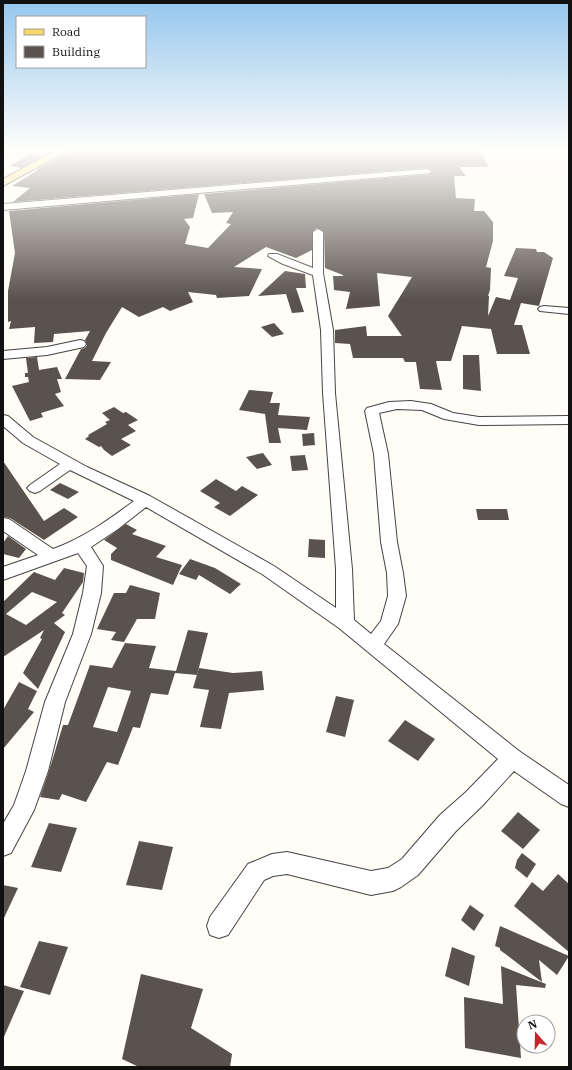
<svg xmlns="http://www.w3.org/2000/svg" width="572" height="1070" viewBox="0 0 572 1070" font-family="'IBM Plex Serif',serif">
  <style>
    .building { fill: #5a524d; fill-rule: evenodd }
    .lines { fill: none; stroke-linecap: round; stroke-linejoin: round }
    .minor-casing { stroke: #444; stroke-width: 2 }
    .major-casing { stroke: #222; stroke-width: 2 }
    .minor { fill: #fff; fill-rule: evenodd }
    .major { fill: #f9d66b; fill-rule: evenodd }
  </style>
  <rect width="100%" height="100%" fill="#fffdf5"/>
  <g class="building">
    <polygon points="87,149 99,151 102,149 459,149 459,151 480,151 489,167 459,167 466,176 454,176 456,198 475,199 474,211 484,211 493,222 493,241 486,267 491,268 490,290 488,296 489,296 488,316 496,297 510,300 518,278 504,276 516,248 536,249 537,252 544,252 553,258 539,306 521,303 514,325 522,325 530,354 497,354 491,329 462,326 451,361 436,361 442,390 420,389 416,362 405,362 403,358 353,358 350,344 335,343 335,330 366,326 367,336 402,336 388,316 412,277 377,273 380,306 346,309 350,292 334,290 333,276 343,276 343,275 325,268 324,232 317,228 312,232 312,250 296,258 266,247 234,267 262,269 249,296 217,298 216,295 188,292 193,302 170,311 163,307 139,317 122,307 106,333 92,361 111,362 100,380 65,379 81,349 85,348 87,345 85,340 90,331 54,334 53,342 34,343 35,327 9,329 11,321 8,322 8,291 15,253 9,211 199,194 193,218 184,219 190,227 185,244 208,248 231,224 226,223 233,212 212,213 204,194 430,174 432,171 427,168 13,202 30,188 12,186 38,170 36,170 58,158 77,150 82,151"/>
    <polygon points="30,154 43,156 21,168 10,166"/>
    <polygon points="285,271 305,274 306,288 296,288 304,312 292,313 286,294 258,296"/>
    <polygon points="274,323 284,334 272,337 261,327"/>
    <polygon points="463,355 479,355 481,391 463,389"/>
    <polygon points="37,357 39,370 57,367 62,379 57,379 61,392 55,394 64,406 41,413 43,417 30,421 12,386 29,382 28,377 25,377 25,373 28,373 26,358"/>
    <polygon points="249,390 273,392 270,403 280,403 278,415 310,417 307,430 278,428 281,443 269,443 265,414 239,410"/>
    <polygon points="114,407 123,413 126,412 138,420 128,425 136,431 121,439 131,445 112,456 104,450 101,446 99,447 85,439 89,436 88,435 107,424 105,422 110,420 102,413"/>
    <polygon points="314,433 315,445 303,446 302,434"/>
    <polygon points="263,453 272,465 257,469 246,457"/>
    <polygon points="305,455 308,470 292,471 290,456"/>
    <polygon points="3,461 44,521 64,508 78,517 44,540 10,518 3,517"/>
    <polygon points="216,479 236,491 242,486 258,495 230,516 214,507 220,503 200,491"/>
    <polygon points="60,483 79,492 68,499 50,490"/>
    <polygon points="476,509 507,509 509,520 478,520"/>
    <polygon points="126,524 137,530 132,534 166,546 156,557 182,565 173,585 111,560 111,554 117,548 104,540"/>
    <polygon points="8,536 26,549 19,558 3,554 3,543"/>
    <polygon points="309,539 325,540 325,558 308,557"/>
    <polygon points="190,559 215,568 241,584 230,594 199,575 196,580 179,574"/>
    <path d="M64,568L84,573L83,582L62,613L65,615L54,623L65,632L38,689L23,673L42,639L40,638L44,630L3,657V602L34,572L55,580ZM32,592L57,602L26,625L6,614Z"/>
    <polygon points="130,585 160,593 155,619 137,619 124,642 111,640 116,632 97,629 114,593 126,593"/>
    <path d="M188,630L208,633L197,675L175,673L168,695L151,693L140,728L133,727L118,765L107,762L86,802L62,794L59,800L40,797L49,771L63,725H68L90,665L112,668L125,643L156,646L149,668L176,671ZM108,687L131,691L117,732L93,727Z"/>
    <polygon points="199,668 233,673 262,671 264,690 229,693 221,729 200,727 209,690 193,688"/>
    <polygon points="19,682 37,691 28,709 34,712 3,749 3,710"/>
    <polygon points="336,696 354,700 345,737 326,732"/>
    <polygon points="405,720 435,739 418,761 388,741"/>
    <polygon points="518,812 540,830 523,849 501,831"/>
    <polygon points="49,823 77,828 61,872 31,867"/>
    <polygon points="139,841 173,847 162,890 126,885"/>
    <polygon points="522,853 536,864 527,878 515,868 517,860"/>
    <polygon points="558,874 569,884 569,952 514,906 532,882 543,891"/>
    <polygon points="3,885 18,888 3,920"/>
    <polygon points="470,905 484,915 474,931 461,920"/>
    <polygon points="500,926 569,956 557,975 539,960 542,982 500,950 500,948 495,946"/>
    <polygon points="39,941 68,947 50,995 20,987"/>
    <polygon points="452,947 475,956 469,986 445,976"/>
    <polygon points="501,966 546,984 545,988 516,985 521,1058 465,1048 464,997 503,1004"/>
    <polygon points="141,974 203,989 191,1028 232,1054 230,1067 139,1067 122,1059"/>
    <polygon points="3,985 24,991 3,1039"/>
  </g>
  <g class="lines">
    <g class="minor-casing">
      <g id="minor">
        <polygon points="427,169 431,171 430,173 3,210 3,204"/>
        <path d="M318,229L323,232V273L333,330L335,393L352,569L354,620L371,634L381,621L388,596L387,573L381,542L374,454L365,411L367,408L389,402L411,401L431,404L453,413L479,417L569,416V424L479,425L444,419L422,410L397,409L379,413L388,454L397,542L403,573L406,596L398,624L384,644L519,751L569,785V807L561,804L514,771L482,806L456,831L418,875L401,887L393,891L371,895L287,874L273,876L264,880L228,935L219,938L210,935L207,926L210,917L248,864L272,854L287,852L371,871L388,868L402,859L440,815L466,792L498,759L339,628L262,574L146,507L118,529L91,547L103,566L101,593L91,634L65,702L48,771L34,810L11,853L3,856V824L14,805L26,771L45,702L73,634L83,593L87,566L78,553L3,580V567L38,555L3,531V518L9,519L53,549C85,537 107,521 134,501L70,470L40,491L35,493L30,491L27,488L30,485L60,464L23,443L3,426V415L8,416L33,437L87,467L150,496L274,566L336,608V569L323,393L321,330L313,275L283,264L268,256L269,254H277L313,268V232Z"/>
        <polygon points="544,306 569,308 569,314 540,311 538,309 540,307"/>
        <polygon points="80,340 84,341 86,344 84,347 47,355 3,359 3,351 47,347"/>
      </g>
    </g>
    <g class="major-casing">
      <polygon id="major" points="59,149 71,149 3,186 3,179"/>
    </g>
    <use href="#minor" class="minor"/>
    <use href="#major" class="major"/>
  </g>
  <linearGradient id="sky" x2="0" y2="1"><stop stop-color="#95c6ee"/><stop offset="0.5" stop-color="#fffefa"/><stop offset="1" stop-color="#fffefa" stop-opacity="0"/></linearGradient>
  <rect width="572" height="299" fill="url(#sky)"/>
  <rect width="572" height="1070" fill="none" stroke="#111111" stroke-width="8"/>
  <rect x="16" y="16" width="130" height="52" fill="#ffffff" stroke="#a0a0a0"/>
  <rect x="24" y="29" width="20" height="6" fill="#f9d66b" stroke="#a0a0a0"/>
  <text x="52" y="36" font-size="12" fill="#111111">Road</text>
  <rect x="24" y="46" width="20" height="12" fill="#5a524d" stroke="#a0a0a0"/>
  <text x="52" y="56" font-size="12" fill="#111111">Building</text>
  <g transform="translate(536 1034) rotate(340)"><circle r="19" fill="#ffffff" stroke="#a0a0a0"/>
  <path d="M0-3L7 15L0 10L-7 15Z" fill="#c4262e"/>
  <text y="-6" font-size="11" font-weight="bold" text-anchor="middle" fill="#111111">N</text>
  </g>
</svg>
